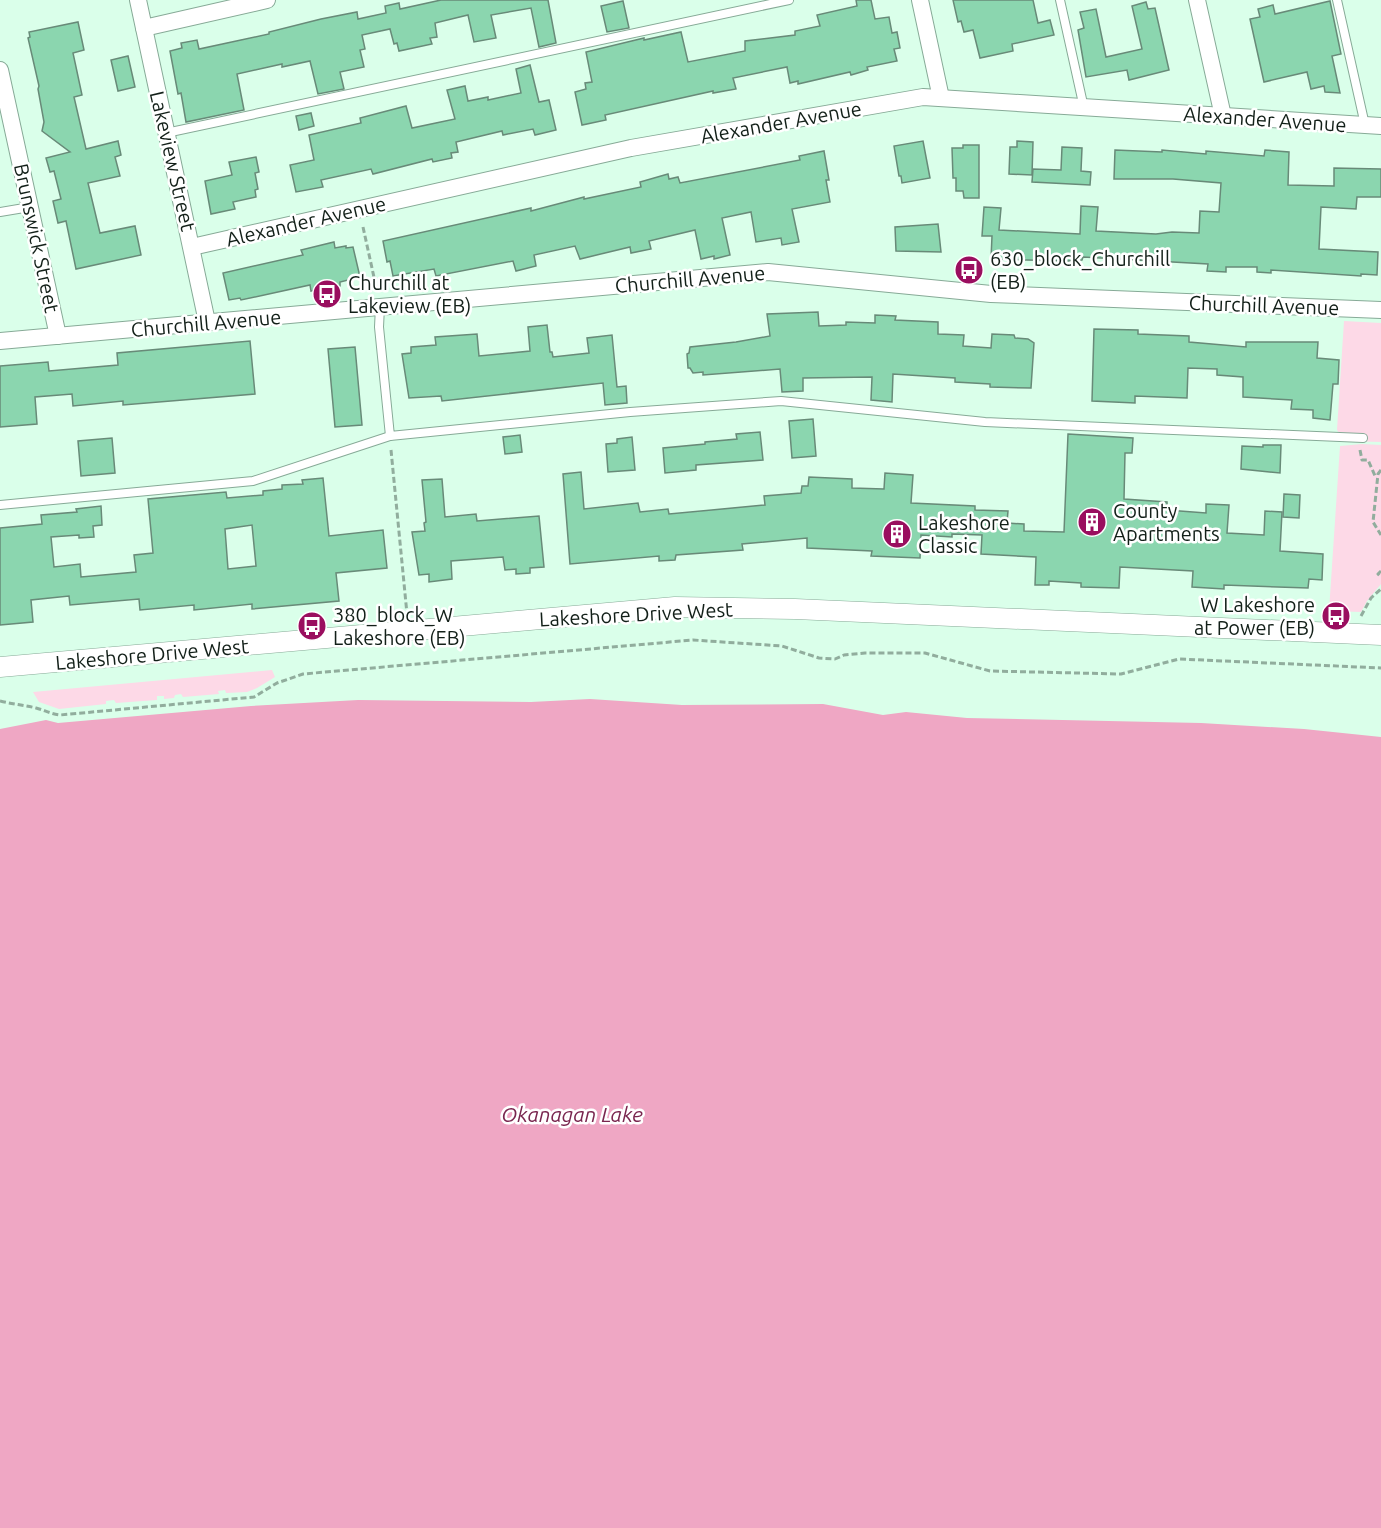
<svg xmlns="http://www.w3.org/2000/svg" width="1381" height="1528" viewBox="0 0 1381 1528" font-family="Ubuntu,sans-serif">
  <style>
    .green { fill: #fdd9e7 }
    .water { fill: #efa7c4 }
    .building { fill: #8bd6af; stroke: #688a78; stroke-width: 1.5; fill-rule: evenodd }
    .lines { fill: none; stroke-linecap: round; stroke-linejoin: round }
    .service-casing { stroke: #87aa97; stroke-width: 10 }
    .minor-casing { stroke: #87aa97; stroke-width: 18 }
    .tertiary-casing { stroke: #87aa97; stroke-width: 21 }
    .path { stroke: #91ad9d; stroke-width: 3; stroke-dasharray: 6 3; stroke-linecap: butt }
    .service { stroke: #fff; stroke-width: 8 }
    .minor { stroke: #fff; stroke-width: 16 }
    .tertiary { stroke: #fff; stroke-width: 20 }
    .labels { text-anchor: middle; dominant-baseline: central; stroke-width: 5; stroke-linejoin: round; paint-order: stroke }
    .street-label { font-size: 20px; fill: #121f18; stroke: #fff }
    .poi-label { font-size: 20px; fill: #121f18; stroke: #fff; text-anchor: start }
    .water-label { font-size: 21px; font-style: italic; fill: #79264f; stroke: #fff }
  </style>
  <rect width="100%" height="100%" fill="#daffea"/>
  <g class="green">
    <polygon points="1344,321 1381,323 1381,442 1345,441 1337,430"/>
    <polygon points="1362,444 1381,445 1381,584 1367,601 1361,612 1329,611 1340,446"/>
    <polygon points="272,670 275,677 257,688 247,692 226,693 225,690 218,691 219,694 183,697 181,694 175,695 174,698 164,699 164,696 157,696 157,700 116,703 114,700 106,701 106,704 59,709 39,702 33,692"/>
  </g>
  <polygon class="water" points="590,699 682,705 823,704 883,715 906,712 967,718 1201,723 1304,729 1381,737 1381,1528 0,1528 0,729 46,720 58,723 251,706 358,700 531,702"/>
  <g class="building">
    <polygon points="441,0 548,0 556,43 539,47 531,8 491,15 496,38 474,42 468,15 435,23 437,37 430,38 432,44 399,51 397,43 394,44 390,29 362,35 365,49 360,50 364,67 340,72 344,89 318,94 310,61 282,67 282,64 237,74 244,110 186,122 181,93 178,94 170,51 182,48 181,43 197,40 199,49 269,34 269,32 321,19 357,12 358,19 386,13 385,6 399,3 400,9"/>
    <polygon points="856,0 871,0 875,19 889,17 892,33 897,32 900,48 894,49 897,61 867,67 868,70 851,75 850,72 798,84 798,81 790,83 787,67 733,78 736,89 713,93 713,91 605,115 606,120 582,125 575,92 586,89 585,83 592,82 586,52 644,38 644,40 681,32 688,62 745,51 745,41 795,35 795,31 820,26 817,15 857,6"/>
    <polygon points="953,0 1033,0 1038,23 1050,20 1054,35 1012,44 1013,51 980,58 973,30 964,32 961,21 958,22"/>
    <polygon points="623,1 629,28 607,32 601,6"/>
    <polygon points="1330,1 1341,54 1332,56 1340,93 1325,92 1324,86 1311,89 1307,72 1264,82 1250,19 1260,17 1258,9 1273,5 1275,14"/>
    <polygon points="1146,2 1148,9 1155,8 1169,70 1129,80 1127,70 1086,77 1078,30 1084,28 1080,12 1096,9 1106,57 1142,49 1132,6"/>
    <polygon points="78,22 84,50 73,53 82,95 74,97 86,149 118,141 121,155 115,157 120,176 88,183 100,233 135,226 141,255 76,269 66,221 58,223 53,201 61,199 54,171 50,172 46,158 70,152 42,131 44,122 38,89 39,86 28,38 30,37 29,32"/>
    <polygon points="128,56 135,87 118,91 111,60"/>
    <polygon points="530,65 539,102 549,100 556,130 535,135 533,129 503,135 502,131 456,142 458,152 451,153 452,158 433,162 432,159 373,174 371,169 321,180 323,187 296,192 290,165 314,160 309,135 361,123 360,118 406,106 412,128 455,119 447,90 465,86 468,101 488,97 488,100 521,93 516,69"/>
    <polygon points="311,113 314,126 299,130 296,116"/>
    <polygon points="923,141 930,178 902,183 901,176 899,176 894,146"/>
    <polygon points="1017,141 1033,142 1032,175 1009,174 1010,147 1017,147"/>
    <polygon points="963,145 979,145 979,198 964,198 963,191 956,191 956,178 953,178 952,148 963,148"/>
    <polygon points="1062,147 1082,148 1081,171 1091,172 1090,185 1032,182 1033,169 1061,170"/>
    <polygon points="1115,150 1162,152 1162,150 1206,154 1206,151 1264,156 1265,150 1289,152 1288,185 1334,186 1334,168 1381,169 1381,197 1357,197 1356,209 1321,207 1319,249 1378,252 1377,275 1361,274 1361,276 1271,270 1271,273 1257,272 1257,267 1226,267 1226,272 1207,271 1208,264 1083,257 1082,260 1067,261 991,259 992,236 982,236 984,207 1001,208 999,230 1080,234 1081,206 1098,207 1096,231 1156,234 1172,232 1199,233 1200,211 1219,212 1221,183 1173,179 1114,179"/>
    <polygon points="824,151 829,180 826,180 830,202 792,209 799,242 782,245 781,238 756,242 751,212 722,218 730,255 714,259 714,256 701,259 695,230 649,241 651,249 631,253 630,247 580,259 575,246 534,255 536,266 516,271 513,261 436,276 434,269 393,276 390,261 387,262 383,241 531,208 531,211 584,197 584,199 641,187 640,182 668,174 669,179 678,177 680,183 800,160 799,156"/>
    <polygon points="256,157 259,172 255,173 258,189 255,190 256,197 233,202 235,209 211,214 205,181 232,175 229,162"/>
    <polygon points="938,224 941,252 896,251 895,227"/>
    <polygon points="334,242 335,248 346,246 346,248 353,247 360,277 340,282 340,286 324,290 324,288 311,291 310,285 241,300 240,298 229,300 223,273 303,255 301,250"/>
    <polygon points="818,312 819,326 846,325 846,322 875,323 875,315 896,316 895,320 938,322 938,334 964,335 963,346 991,348 992,334 1014,335 1015,338 1028,339 1034,343 1031,388 990,387 990,384 955,382 955,378 893,374 892,402 871,400 872,377 803,378 803,391 782,392 780,369 703,375 703,372 693,373 690,368 688,368 687,354 689,353 690,347 736,342 770,336 767,314"/>
    <polygon points="547,325 550,352 552,352 553,357 589,353 587,338 612,335 617,387 626,386 627,403 605,405 603,383 442,401 441,396 409,398 402,354 411,353 411,347 436,345 435,337 477,334 479,356 530,351 528,327"/>
    <polygon points="1094,329 1138,330 1138,334 1189,336 1189,342 1246,347 1246,342 1318,342 1317,358 1339,360 1338,384 1333,384 1330,420 1313,418 1313,410 1291,409 1292,400 1243,397 1243,377 1217,375 1217,369 1188,368 1187,398 1135,396 1135,403 1092,401"/>
    <polygon points="250,341 255,394 123,405 123,401 73,406 72,394 35,397 37,424 0,427 0,366 48,362 49,371 118,365 117,353"/>
    <polygon points="355,347 362,425 335,427 328,349"/>
    <polygon points="813,419 816,456 792,458 789,421"/>
    <polygon points="760,432 763,460 696,465 696,470 665,473 663,448 705,444 705,442 737,439 736,434"/>
    <polygon points="1068,434 1133,438 1132,453 1125,453 1124,499 1167,502 1167,510 1206,513 1206,504 1229,505 1227,533 1264,535 1265,511 1282,512 1280,551 1323,554 1322,580 1309,579 1308,588 1224,585 1224,589 1192,587 1193,571 1120,567 1119,588 1081,587 1081,583 1049,581 1049,585 1035,585 1036,557 981,554 982,535 952,534 952,537 921,535 920,558 871,556 872,551 807,548 807,538 742,544 743,550 676,555 675,560 659,561 659,556 570,564 563,474 581,472 584,509 638,503 640,512 668,509 669,514 765,505 764,496 801,493 802,486 808,486 809,477 852,479 852,488 884,489 885,473 913,475 911,503 975,506 975,510 1008,511 1007,523 1024,524 1024,531 1064,532"/>
    <polygon points="520,435 522,452 505,454 503,437"/>
    <polygon points="632,437 635,470 608,472 606,444 617,443 617,439"/>
    <polygon points="112,438 115,473 81,476 78,441"/>
    <polygon points="1263,445 1281,445 1280,473 1241,469 1242,446 1263,447"/>
    <path d="M323,478L329,536L383,530L387,568L336,573L339,601L252,609V604L194,610V605L140,610L139,599L70,605L69,596L31,600L33,622L0,625V528L42,524L41,515L77,512L76,509L101,506L102,525L93,526L94,537L79,538V535L51,537L54,567L80,564L81,577L136,572L134,555L153,553L148,499L226,492L227,498L263,495V491L282,489V485L303,484L302,480ZM252,525L256,566L228,569L225,529Z"/>
    <polygon points="442,479 445,517 476,514 477,521 539,516 544,567 530,568 530,573 516,574 516,569 505,570 503,557 451,561 452,579 429,582 429,574 419,575 412,532 425,531 424,523 426,522 422,480"/>
    <polygon points="1284,494 1300,495 1299,518 1283,517"/>
  </g>
  <g class="lines">
    <g class="service-casing">
      <g id="service">
        <polyline points="1060,0 1084,108"/>
        <polyline points="1337,0 1365,125"/>
        <polyline points="166,133 789,0"/>
        <polyline points="0,212 30,207"/>
        <polyline points="380,307 379,327 390,436 630,412 781,401 985,422 1363,438"/>
        <polyline points="0,505 253,481 390,436"/>
      </g>
    </g>
    <g class="minor-casing">
      <g id="minor">
        <polyline points="138,0 207,322"/>
        <polyline points="920,0 941,98"/>
        <polyline points="1197,0 1223,116"/>
        <polyline points="144,28 267,0"/>
        <polyline points="0,70 58,336"/>
        <polyline points="192,247 631,148 923,97 1381,126"/>
        <polyline points="0,341 768,272 991,294 1381,310"/>
      </g>
    </g>
    <g class="tertiary-casing">
      <polyline id="tertiary" points="0,667 675,607 795,609 1381,635"/>
    </g>
    <g class="path">
      <polyline points="363,227 377,291"/>
      <polyline points="391,450 407,614"/>
      <polyline points="1360,450 1362,460 1368,460 1376,478"/>
      <polyline points="1381,470 1378,474 1373,522 1381,535"/>
      <polyline points="1381,571 1378,574 1381,577"/>
      <polyline points="1361,616 1371,598 1381,589"/>
      <path d="M0,701C12,704 24,705 36,708C44,710 51,714 60,715L254,697L277,683L303,674L693,640L782,646L819,658L835,659L844,655L865,653H925L990,671L1121,674L1179,659L1381,668"/>
    </g>
    <use href="#service" class="service"/>
    <use href="#minor" class="minor"/>
    <use href="#tertiary" class="tertiary"/>
  </g>
  <defs>
    <g id="bus-disc" transform="scale(1.5)"><circle r="9.5" fill="#9a0e5f" stroke="#fff"/><path d="M-5-6H5V4H4V6H2V4H-2V6H-4V4H-5ZM-3.5-4V0h7V-4ZM-3.5 1.2v1.5H-2V1.2ZM2 1.2v1.5H3.5V1.2Z" fill="#fff"/></g>
    <g id="building-disc" transform="scale(1.5)"><circle r="9.5" fill="#9a0e5f" stroke="#fff"/><path d="M-4-6H4V6H1V3H-1V6H-4ZM-2.5-4.3h1.7v1.8h-1.7ZM.8-4.3h1.7v1.8H.8ZM-2.5-1h1.7V.8h-1.7ZM.8-1h1.7V.8H.8Z" fill="#fff"/></g>
  </defs>
  <g fill-rule="evenodd">
    <use href="#bus-disc" x="969" y="270"/>
    <use href="#bus-disc" x="327" y="294"/>
    <use href="#building-disc" x="1092" y="522"/>
    <use href="#building-disc" x="897" y="534"/>
    <use href="#bus-disc" x="1336" y="616"/>
    <use href="#bus-disc" x="312" y="626"/>
  </g>
  <g class="labels">
    <g class="street-label">
      <text transform="translate(1265 119) rotate(4)">Alexander Avenue</text>
      <text transform="translate(781 122) rotate(-10)">Alexander Avenue</text>
      <text transform="translate(173 161) rotate(77)">Lakeview Street</text>
      <text transform="translate(306 221) rotate(-13)">Alexander Avenue</text>
      <text transform="translate(37 238) rotate(78)">Brunswick Street</text>
      <text transform="translate(690 279) rotate(-5)">Churchill Avenue</text>
      <text transform="translate(1264 305) rotate(2)">Churchill Avenue</text>
      <text transform="translate(206 323) rotate(-5)">Churchill Avenue</text>
      <text transform="translate(636 614) rotate(-3)">Lakeshore Drive West</text>
      <text transform="translate(152 654) rotate(-5)">Lakeshore Drive West</text>
    </g>
    <g class="poi-label">
      <text x="990" y="258">630_block_Churchill<tspan x="990" dy="23">(EB)</tspan></text>
      <text x="348" y="282">Churchill at<tspan x="348" dy="23">Lakeview (EB)</tspan></text>
      <text x="1113" y="510">County<tspan x="1113" dy="23">Apartments</tspan></text>
      <text x="918" y="522">Lakeshore<tspan x="918" dy="23">Classic</tspan></text>
      <text x="1315" y="604" text-anchor="end">W Lakeshore<tspan x="1315" dy="23">at Power (EB)</tspan></text>
      <text x="333" y="614">380_block_W<tspan x="333" dy="23">Lakeshore (EB)</tspan></text>
    </g>
    <g class="water-label">
      <text x="572" y="1114">Okanagan Lake</text>
    </g>
  </g>
</svg>
